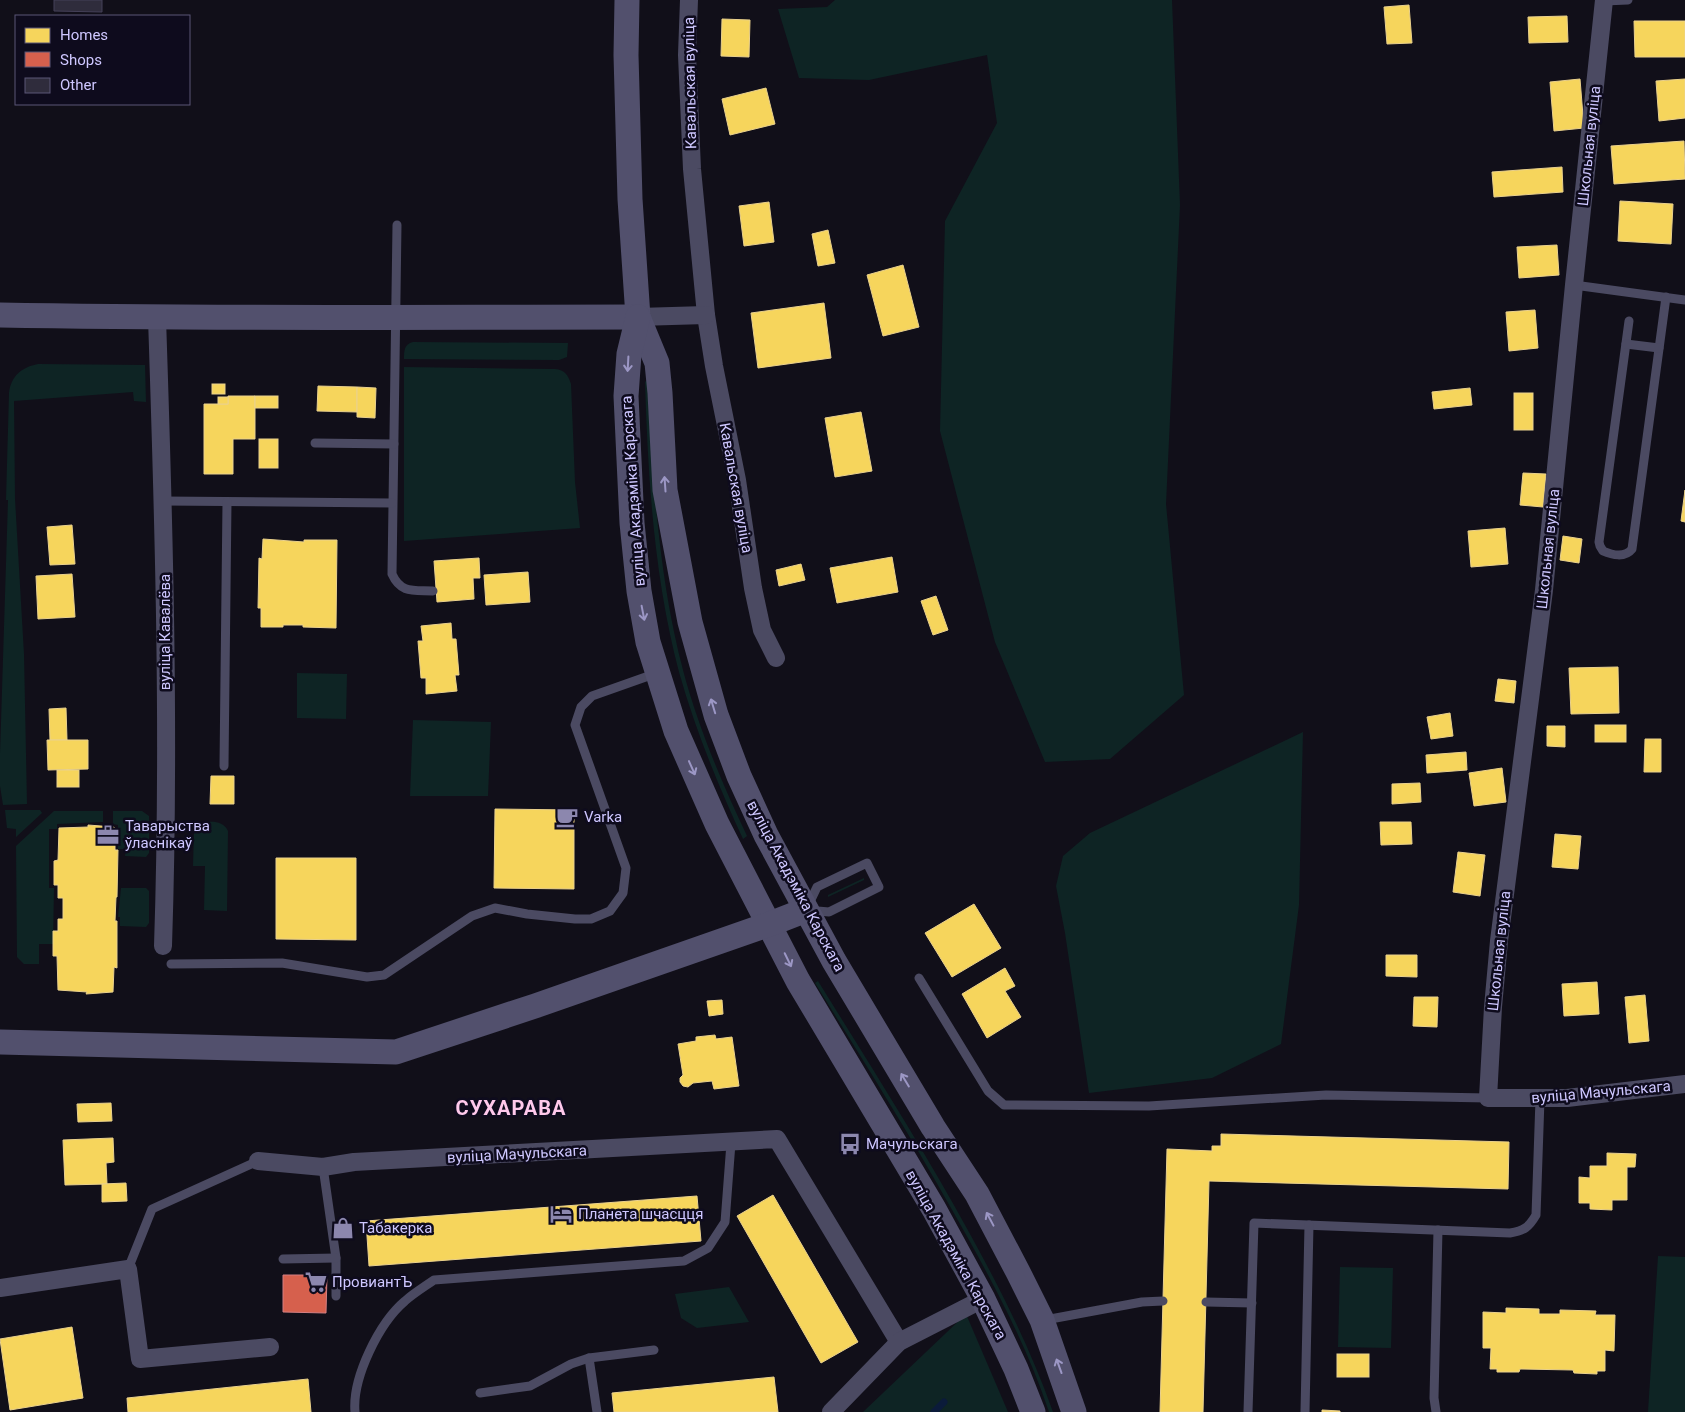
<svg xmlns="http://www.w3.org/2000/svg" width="1685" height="1412" viewBox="0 0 1685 1412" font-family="Roboto,sans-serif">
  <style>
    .green { fill: #0e2424 }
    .homes { fill: #f6d55c; stroke: #ead18d }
    .shops { fill: #d6604d; stroke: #d47f82 }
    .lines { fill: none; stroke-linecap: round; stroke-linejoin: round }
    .stream { stroke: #0b1b3a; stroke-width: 7 }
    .building { fill: #2f2c3c; stroke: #444058 }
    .lane { stroke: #4b4a62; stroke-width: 9 }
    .street { stroke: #4b4a62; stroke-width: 18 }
    .secondary { stroke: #52506d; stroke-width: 25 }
    .oneway { stroke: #9c97c5 }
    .labels { text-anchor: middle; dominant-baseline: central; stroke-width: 5; stroke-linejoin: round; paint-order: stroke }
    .street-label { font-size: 15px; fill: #cec7ff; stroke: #0e0b1d }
    .poi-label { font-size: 15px; fill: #cec7ff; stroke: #0e0b1d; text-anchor: start }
    .district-label { font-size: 20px; font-weight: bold; letter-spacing: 1px; fill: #ffc9eb; stroke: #0e0b1d }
  </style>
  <rect width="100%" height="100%" fill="#110f19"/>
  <g class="green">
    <polygon points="835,0 1172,0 1180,205 1166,504 1184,695 1110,759 1045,762 995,642 940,431 945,221 997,123 987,55 869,80 799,78 778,9 827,7"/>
    <path d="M413,342L568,343L567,357L559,360L404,359C404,351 404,344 413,342Z"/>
    <path d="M38,364L145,365L146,402L134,401L133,392L14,401L15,499L24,654L27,804L3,805L0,786V754L8,500H6L9,393C11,376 22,367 38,364Z"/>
    <path d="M404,367L555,369C565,370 568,375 571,384L575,482L580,528L404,541Z"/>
    <path d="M647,380C653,477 658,575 683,670C698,727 722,783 747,836L743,839C718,785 695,729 679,672C654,577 648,479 645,382Z"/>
    <polygon points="297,673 347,674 346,719 297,718"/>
    <polygon points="413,720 491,722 488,796 410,796"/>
    <polygon points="1303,732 1299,905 1281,1044 1212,1078 1089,1093 1065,933 1056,886 1063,856 1090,833"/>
    <polygon points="5,810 40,810 42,813 16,837 16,829 7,828"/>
    <polygon points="54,811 103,811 103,822 57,824 57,829 49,829 49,888 54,888 53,944 39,944 39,964 24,964 17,957 16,846"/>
    <polygon points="113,811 142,811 149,816 149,853 146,857 125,856 126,849 118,849 118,825 113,824"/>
    <path d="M206,822C215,821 224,822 228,831L227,911L204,910L205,866H193L194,831L198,825Z"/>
    <polygon points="864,878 864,880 828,897 828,895"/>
    <polygon points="121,888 146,888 149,891 149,923 146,927 120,926 120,917 118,917"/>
    <path d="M818,981C870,1065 923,1148 970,1234C1002,1292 1031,1350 1053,1412H1049C1029,1352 1000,1296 969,1240C921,1153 868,1068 815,983Z"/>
    <polygon points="1658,1256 1685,1257 1685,1412 1648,1412"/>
    <polygon points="1340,1267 1393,1268 1391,1348 1338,1347"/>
    <polygon points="729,1287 749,1322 697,1328 681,1318 675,1294"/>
    <polygon points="966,1314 1008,1412 863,1412"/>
  </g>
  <g class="homes">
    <polygon points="1409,5 1412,43 1387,44 1384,7"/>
    <polygon points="1567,16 1568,42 1529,43 1528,17"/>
    <polygon points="722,19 750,20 749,57 721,56"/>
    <polygon points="1634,21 1685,21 1685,57 1635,57"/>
    <polygon points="1580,79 1584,128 1554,131 1550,82"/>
    <polygon points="1685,79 1685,118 1659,121 1656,81"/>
    <polygon points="766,88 775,124 730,135 722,99"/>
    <polygon points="1684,141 1685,179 1614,184 1611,146"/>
    <polygon points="1562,167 1563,192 1494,197 1492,172"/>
    <polygon points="1620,201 1673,204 1671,244 1618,241"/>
    <polygon points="769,202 774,242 744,246 739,206"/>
    <polygon points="828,230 835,263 818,266 812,234"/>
    <polygon points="1557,245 1559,275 1519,278 1517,247"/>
    <polygon points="903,265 919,327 883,336 867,275"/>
    <polygon points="824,303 831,358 758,368 751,313"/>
    <polygon points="1535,310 1538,348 1509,351 1506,312"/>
    <rect x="212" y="384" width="13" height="10"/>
    <polygon points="318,386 357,387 357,412 317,411"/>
    <polygon points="357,387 376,388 375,418 357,417"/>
    <polygon points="1470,388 1472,405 1434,409 1432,392"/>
    <rect x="1514" y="393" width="19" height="37"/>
    <polygon points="228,396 255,396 255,439 233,439 233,474 204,474 204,404 228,404"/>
    <rect x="255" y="396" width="23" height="12"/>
    <rect x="218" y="397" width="10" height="7"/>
    <polygon points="861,412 872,471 835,477 825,418"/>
    <rect x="259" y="439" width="19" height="29"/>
    <polygon points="1523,473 1546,474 1543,507 1520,505"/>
    <polygon points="1685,490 1685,522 1681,521"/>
    <polygon points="72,525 75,564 50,565 47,527"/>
    <polygon points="1505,528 1508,564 1471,567 1468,531"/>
    <polygon points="1563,536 1582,539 1579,563 1560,560"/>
    <polygon points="263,539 304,542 304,540 337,540 336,628 303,627 303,625 283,625 283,627 261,627 261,608 258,608 259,558 262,559"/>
    <polygon points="892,557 898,592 837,603 830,568"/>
    <polygon points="479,558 480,578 473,578 474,599 437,602 434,561"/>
    <polygon points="801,564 805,580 779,586 776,570"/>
    <polygon points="528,572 530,602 486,605 484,575"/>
    <polygon points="72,574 75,617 38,619 36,576"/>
    <polygon points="936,596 948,630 933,635 921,601"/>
    <polygon points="451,623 452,639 456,639 459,675 455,675 457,691 426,694 426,678 421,678 418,641 423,641 421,626"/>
    <polygon points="1618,667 1619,713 1571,714 1569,668"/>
    <polygon points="1498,679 1516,681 1514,703 1495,701"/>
    <polygon points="66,708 67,740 50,740 49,709"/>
    <polygon points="1450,713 1453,736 1431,739 1427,717"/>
    <rect x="1595" y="725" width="31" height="17"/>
    <polygon points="1547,726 1565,726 1565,747 1547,746"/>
    <polygon points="1645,739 1661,739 1661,772 1644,772"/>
    <polygon points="47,740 88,740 88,769 48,770"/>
    <polygon points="1466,752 1467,770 1427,773 1426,755"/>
    <polygon points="1502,768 1506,802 1474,806 1469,773"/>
    <rect x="57" y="770" width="22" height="17"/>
    <polygon points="211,776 234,776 234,804 210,804"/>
    <polygon points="1420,783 1421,802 1392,804 1392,784"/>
    <polygon points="495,809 574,810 574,889 494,888"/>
    <polygon points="1380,822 1411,822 1412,844 1381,845"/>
    <polygon points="88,825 114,827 114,831 115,832 115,850 118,850 117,897 116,897 115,921 117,921 117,968 114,967 113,992 86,994 87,992 58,990 57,956 53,956 53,931 58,931 58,919 63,919 63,898 58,898 58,885 54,885 54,861 58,860 59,828 88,827"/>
    <polygon points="1555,834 1581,836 1578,869 1552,867"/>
    <polygon points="1458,852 1485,855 1480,896 1453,892"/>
    <polygon points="276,858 356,858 356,940 276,939"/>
    <polygon points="974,904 1001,948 952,977 925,933"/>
    <polygon points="1386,955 1417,955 1417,977 1386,976"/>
    <polygon points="1005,968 1015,986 1005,991 1021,1017 987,1038 962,994"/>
    <polygon points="1597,982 1599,1014 1564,1016 1562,984"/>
    <polygon points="1645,995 1649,1041 1629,1043 1625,997"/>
    <polygon points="1414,997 1438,997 1437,1027 1413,1026"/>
    <polygon points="722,1000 723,1014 709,1016 707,1001"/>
    <polygon points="715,1035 716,1039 732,1037 739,1086 714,1089 712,1081 693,1083 688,1087 683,1086 680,1082 680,1078 683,1075 678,1044 696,1041 696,1037"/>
    <polygon points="111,1103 112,1121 78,1122 77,1104"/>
    <polygon points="1221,1134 1509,1142 1508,1189 1209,1181 1203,1412 1160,1412 1167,1149 1212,1151 1212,1146 1221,1146"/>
    <polygon points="113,1138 114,1162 106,1163 107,1184 65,1185 63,1140"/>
    <polygon points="1607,1153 1636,1154 1635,1167 1627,1167 1627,1200 1612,1200 1612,1210 1590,1209 1590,1203 1579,1203 1579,1177 1590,1178 1590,1166 1607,1166"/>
    <polygon points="126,1183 127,1201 102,1202 102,1184"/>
    <polygon points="773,1195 858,1342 821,1363 737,1216"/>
    <polygon points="697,1196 701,1241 369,1266 366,1221"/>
    <polygon points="1506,1308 1539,1309 1539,1314 1560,1314 1560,1310 1596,1311 1595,1315 1615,1315 1614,1351 1605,1350 1605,1371 1597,1371 1597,1374 1574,1373 1573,1370 1520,1369 1519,1372 1497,1372 1497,1369 1490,1369 1491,1348 1483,1348 1483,1312 1506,1313"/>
    <polygon points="72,1327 83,1398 10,1410 0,1339"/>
    <rect x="1337" y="1354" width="32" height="23"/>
    <polygon points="774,1377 778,1412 614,1412 612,1393"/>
    <polygon points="308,1379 311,1412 128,1412 127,1398"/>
    <polygon points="1322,1410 1340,1411 1340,1412 1322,1412"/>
  </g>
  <g class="shops">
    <polygon points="347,1221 348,1235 338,1236 338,1222"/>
    <polygon points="283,1275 327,1275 326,1313 283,1312"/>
  </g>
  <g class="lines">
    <polyline class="stream" points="934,1412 944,1402"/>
  </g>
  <polygon class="building" points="54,0 102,0 102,12 54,11"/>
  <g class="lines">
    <g class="lane">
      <polyline points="1604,1 1628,0"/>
      <path d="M397,225L392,574C401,594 414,590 433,591"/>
      <polyline points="1574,285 1685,300"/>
      <path d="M1629,321L1599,542L1600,546L1603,551C1612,555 1625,558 1632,549L1666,297"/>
      <polyline points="1626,344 1659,348"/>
      <polyline points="315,443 394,444"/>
      <polyline points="163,501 392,503"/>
      <polyline points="224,766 227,502"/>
      <polygon points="867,863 879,887 829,912 806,910 817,887"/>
      <polyline points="171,964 282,963 367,977 384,975 472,916 495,908 527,914 575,919 591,919 610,911 623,893 626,868 575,725 581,707 592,696 657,673"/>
      <polyline points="919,978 988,1091 1004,1105 1149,1106 1326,1095 1488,1098"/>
      <polyline points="323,1167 336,1258 336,1296"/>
      <polyline points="283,1259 336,1258"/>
      <polyline points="128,1269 152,1209 258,1161"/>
      <polyline points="1206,1302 1252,1303"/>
      <polyline points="1045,1320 1142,1302 1163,1301"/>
      <polyline points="589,1358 597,1412"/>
      <polyline points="480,1393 530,1386 571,1364 589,1358 654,1350"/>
      <path d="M355,1412C352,1378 379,1323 405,1301C414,1293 424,1287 434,1280L684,1261L708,1248L725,1222L731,1143"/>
      <path d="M1248,1412L1254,1223L1510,1233C1524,1231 1529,1227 1536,1215L1540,1099"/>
      <polyline points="1305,1412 1309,1225"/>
      <polyline points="1436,1412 1434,1398 1438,1230"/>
    </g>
    <g class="street">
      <polyline points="689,0 687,55 692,169 706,315 714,366 737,480 753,588 762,630 776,658"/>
      <polyline points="1604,0 1574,285 1544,590 1499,941 1493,1007 1488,1098 1567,1098 1685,1084"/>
      <polyline points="638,317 706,315"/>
      <path d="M157,318C164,527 170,737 163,946"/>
      <polyline points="258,1161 323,1167 354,1162 777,1139 899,1342"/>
      <polyline points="0,1288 128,1269 140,1359 270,1347"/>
      <polyline points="831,1412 899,1342 983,1299"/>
    </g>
    <g class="secondary">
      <polyline points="627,0 626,55 630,199 638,317 657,363 660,393 665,490 690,622 716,715 739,776 766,835 834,961 933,1127 977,1194 1018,1272 1042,1320 1074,1412"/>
      <path d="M0,315C213,319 425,317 638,317"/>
      <polyline points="638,317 629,354 626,396 632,523 639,591 648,642 676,731 717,824 798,981 934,1209 983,1299 1016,1369 1033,1412"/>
      <polyline points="0,1042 396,1052 535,1006 770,924 806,910"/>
    </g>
  </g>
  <defs><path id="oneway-shaft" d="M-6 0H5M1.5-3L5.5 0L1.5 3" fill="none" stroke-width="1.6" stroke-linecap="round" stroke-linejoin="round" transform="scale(1.25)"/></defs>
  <g class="oneway">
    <use href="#oneway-shaft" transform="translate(628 364) rotate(93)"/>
    <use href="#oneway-shaft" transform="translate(665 484) rotate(-94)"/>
    <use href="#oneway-shaft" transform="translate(643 613) rotate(79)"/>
    <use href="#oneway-shaft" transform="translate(713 706) rotate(-107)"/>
    <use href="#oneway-shaft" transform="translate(692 768) rotate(66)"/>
    <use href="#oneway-shaft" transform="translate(788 960) rotate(64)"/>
    <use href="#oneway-shaft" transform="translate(905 1080) rotate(-121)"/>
    <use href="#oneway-shaft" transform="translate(990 1219) rotate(-118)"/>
    <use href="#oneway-shaft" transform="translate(1059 1366) rotate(-110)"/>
  </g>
  <defs>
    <g id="cafe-bare" transform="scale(1.725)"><path d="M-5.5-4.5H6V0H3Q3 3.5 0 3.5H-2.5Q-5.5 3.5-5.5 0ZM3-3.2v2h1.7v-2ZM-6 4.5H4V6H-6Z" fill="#8c87ae" stroke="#0e0b1d" stroke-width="2.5" paint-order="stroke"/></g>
    <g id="office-bare" transform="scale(1.725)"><path d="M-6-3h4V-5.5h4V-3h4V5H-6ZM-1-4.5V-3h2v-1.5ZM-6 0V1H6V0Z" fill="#8c87ae" stroke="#0e0b1d" stroke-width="2.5" paint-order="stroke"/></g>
    <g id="bus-bare" transform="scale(1.725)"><path d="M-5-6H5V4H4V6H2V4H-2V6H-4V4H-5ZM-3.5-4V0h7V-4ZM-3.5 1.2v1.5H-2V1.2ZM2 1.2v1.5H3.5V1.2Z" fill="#8c87ae" stroke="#0e0b1d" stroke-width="2.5" paint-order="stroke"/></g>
    <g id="hotel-bare" transform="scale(1.725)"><path d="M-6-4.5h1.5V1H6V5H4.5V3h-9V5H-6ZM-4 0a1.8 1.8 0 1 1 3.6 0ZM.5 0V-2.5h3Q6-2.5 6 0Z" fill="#8c87ae" stroke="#0e0b1d" stroke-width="2.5" paint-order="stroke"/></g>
    <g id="shop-bare" transform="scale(1.725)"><path d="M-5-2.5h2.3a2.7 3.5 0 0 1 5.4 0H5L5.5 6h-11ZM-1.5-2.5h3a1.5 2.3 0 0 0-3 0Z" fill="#8c87ae" stroke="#0e0b1d" stroke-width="2.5" paint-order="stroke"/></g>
    <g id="supermarket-bare" transform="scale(1.725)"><path d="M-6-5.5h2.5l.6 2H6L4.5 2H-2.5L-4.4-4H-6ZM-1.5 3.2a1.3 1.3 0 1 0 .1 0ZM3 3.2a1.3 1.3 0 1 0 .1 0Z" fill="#8c87ae" stroke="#0e0b1d" stroke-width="2.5" paint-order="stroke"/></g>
  </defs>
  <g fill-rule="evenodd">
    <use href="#cafe-bare" x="567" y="817"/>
    <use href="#office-bare" x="108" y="835"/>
    <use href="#bus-bare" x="850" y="1144"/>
    <use href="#hotel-bare" x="561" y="1214"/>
    <use href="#shop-bare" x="343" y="1228"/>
    <use href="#supermarket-bare" x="316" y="1282"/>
  </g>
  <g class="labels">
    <g class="street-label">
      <text transform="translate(690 83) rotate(-91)">Кавальская вуліца</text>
      <text transform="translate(1589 146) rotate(-84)">Школьная вуліца</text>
      <text transform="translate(736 488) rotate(80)">Кавальская вуліца</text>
      <text transform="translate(633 491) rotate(-94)">вуліца Акадэміка Карскага</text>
      <text transform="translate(1548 549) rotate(-84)">Школьная вуліца</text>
      <text transform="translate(165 632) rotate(-90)">вуліца Кавалёва</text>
      <text transform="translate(796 886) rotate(62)">вуліца Акадэміка Карскага</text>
      <text transform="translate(1499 951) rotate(-84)">Школьная вуліца</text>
      <text transform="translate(1601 1092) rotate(-5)">вуліца Мачульскага</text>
      <text transform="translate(517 1154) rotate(-3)">вуліца Мачульскага</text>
      <text transform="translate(956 1255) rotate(61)">вуліца Акадэміка Карскага</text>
    </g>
    <g class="poi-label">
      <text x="584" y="817">Varka</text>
      <text x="125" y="826">Таварыства<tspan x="125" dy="17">ўласнікаў</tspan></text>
      <text x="866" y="1144">Мачульскага</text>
      <text x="578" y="1214">Планета шчасцця</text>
      <text x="359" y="1228">Табакерка</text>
      <text x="332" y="1282">ПровиантЪ</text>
    </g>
    <g class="district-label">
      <text x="511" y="1108">СУХАРАВА</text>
    </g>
  </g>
  <rect x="15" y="15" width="175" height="90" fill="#0e0b1d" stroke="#5b5677"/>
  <rect x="25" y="28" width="25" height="15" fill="#f6d55c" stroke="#5b5677"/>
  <text x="60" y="40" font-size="15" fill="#cec7ff">Homes</text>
  <rect x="25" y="52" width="25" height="15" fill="#d6604d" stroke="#5b5677"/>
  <text x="60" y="65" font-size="15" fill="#cec7ff">Shops</text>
  <rect x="25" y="78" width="25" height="15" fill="#2f2c3c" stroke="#5b5677"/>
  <text x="60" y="90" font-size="15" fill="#cec7ff">Other</text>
</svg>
